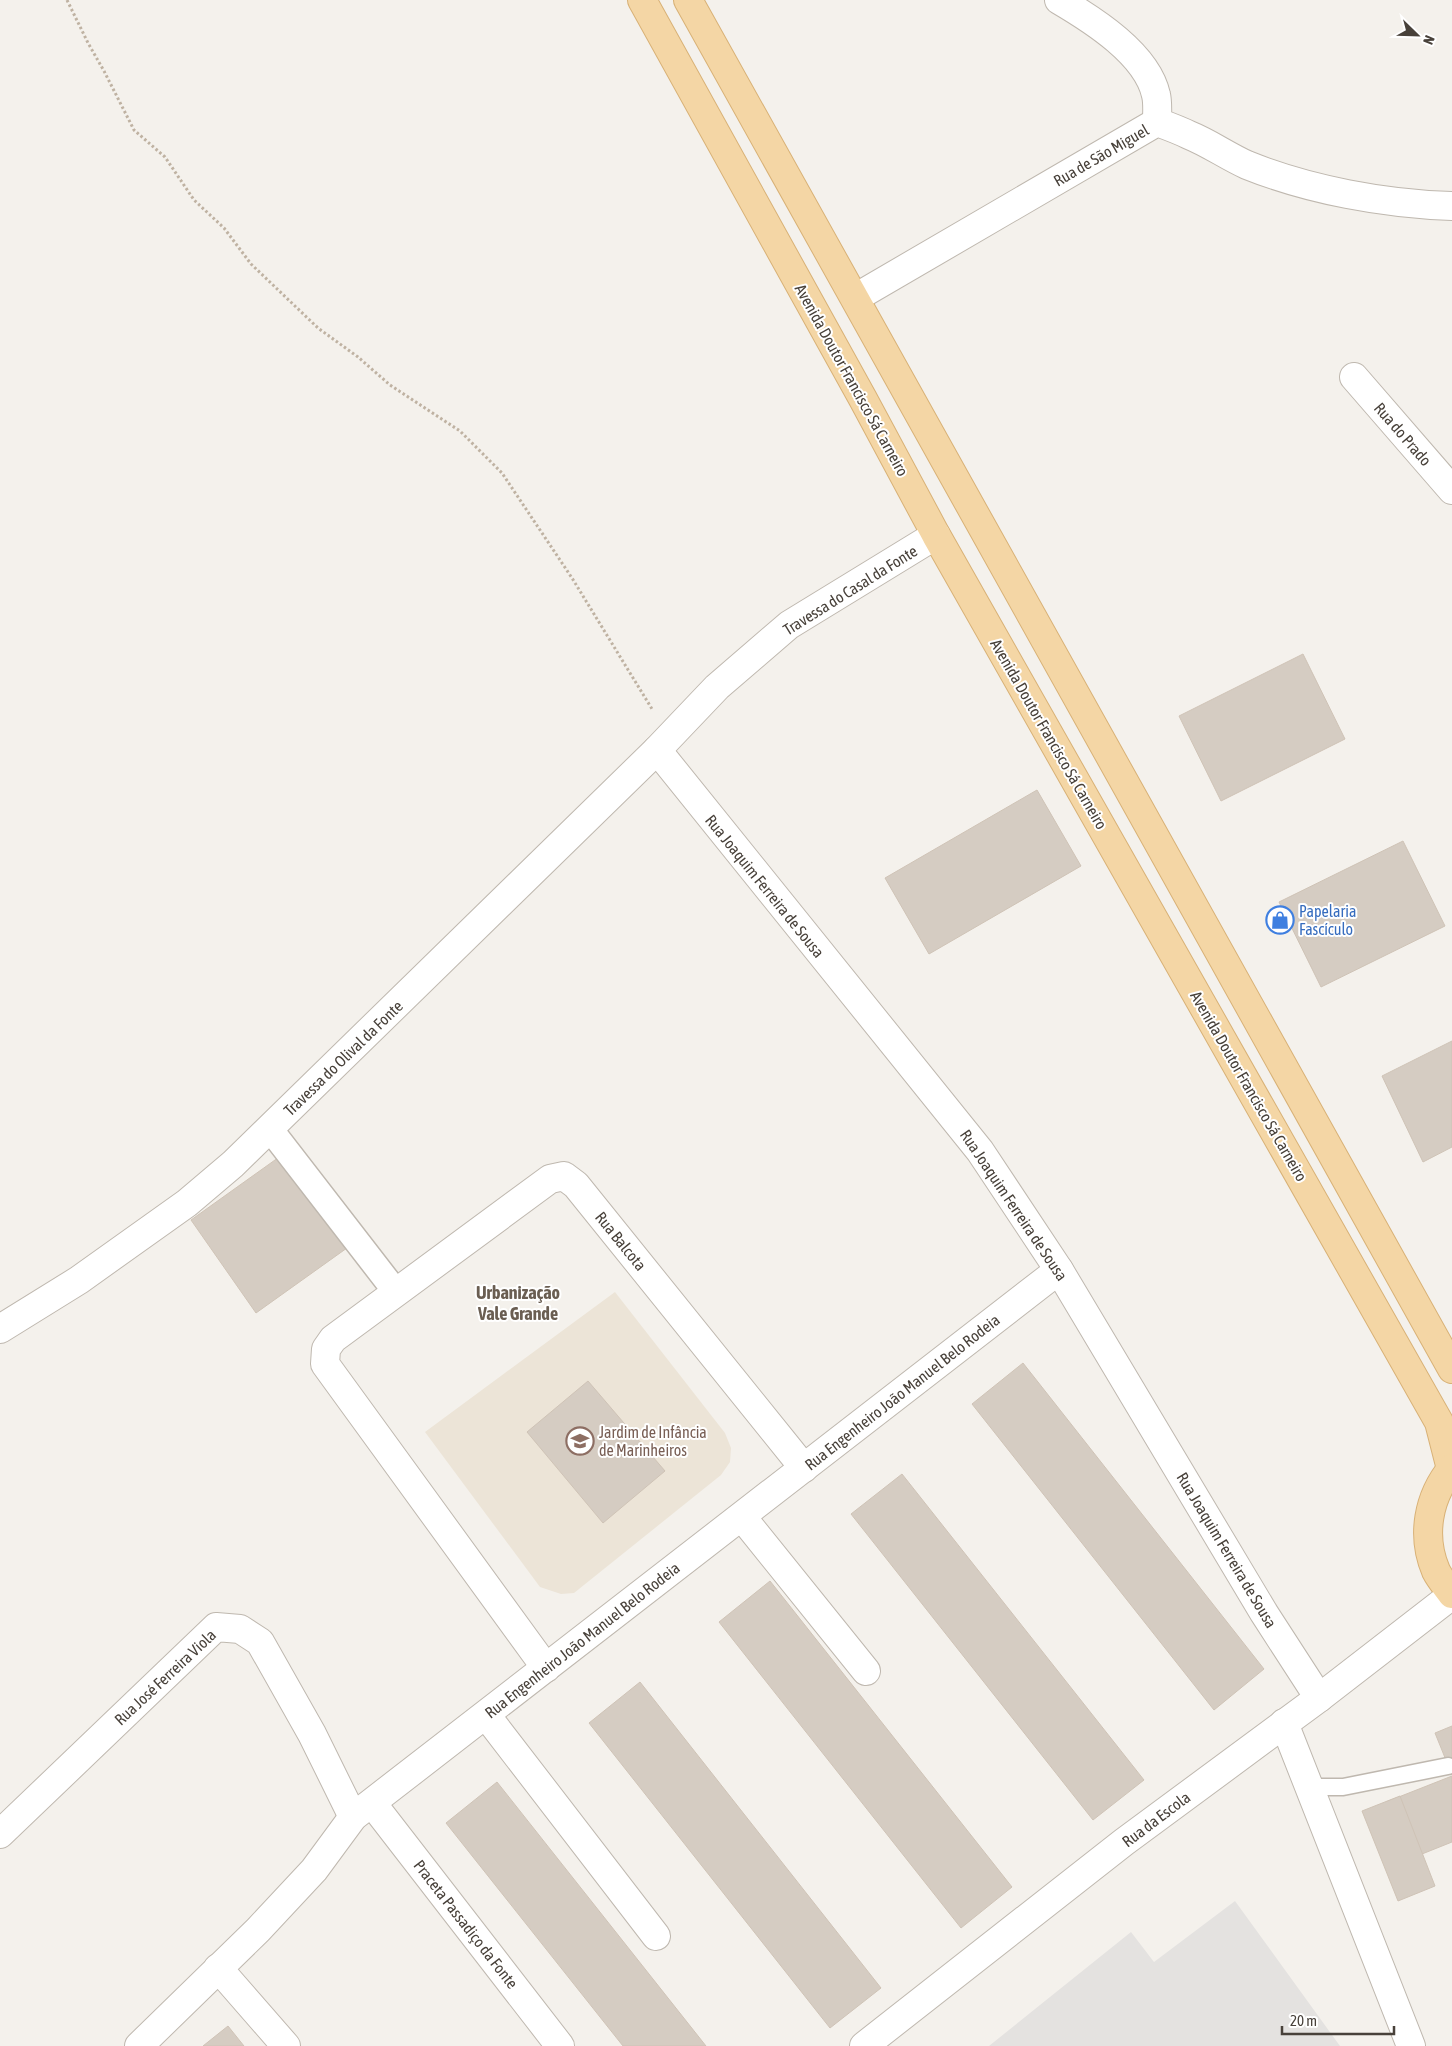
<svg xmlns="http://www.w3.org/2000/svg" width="1452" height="2046" viewBox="0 0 1452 2046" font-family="'Asap Condensed',sans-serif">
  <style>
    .education { fill: #ece4d7 }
    .parking { fill: #e4e2e0 }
    .building { fill: #d5ccc2; stroke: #cfc3b6 }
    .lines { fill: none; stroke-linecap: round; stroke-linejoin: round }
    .service-casing { stroke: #bfb8af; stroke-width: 19 }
    .pedestrian-casing { stroke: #bfb8af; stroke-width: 28 }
    .minor-casing { stroke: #bfb8af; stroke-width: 30 }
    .tertiary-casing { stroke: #bfb8af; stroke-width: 30 }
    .primary-casing { stroke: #d8b176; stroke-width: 30 }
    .path { stroke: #bfb2a2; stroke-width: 3; stroke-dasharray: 2.5 2.5; stroke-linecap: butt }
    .service { stroke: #fff; stroke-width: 16 }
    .pedestrian { stroke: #fff; stroke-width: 25 }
    .minor { stroke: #fff; stroke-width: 28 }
    .tertiary { stroke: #fff; stroke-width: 28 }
    .primary { stroke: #f4d6a5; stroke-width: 28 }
    .labels { text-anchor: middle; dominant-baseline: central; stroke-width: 4; stroke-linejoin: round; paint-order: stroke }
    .street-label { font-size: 16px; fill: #48413a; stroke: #fff }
    .shop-label { font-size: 16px; fill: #366cbe; stroke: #fff; text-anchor: start }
    .education-label { font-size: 16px; fill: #785e54; stroke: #fff; text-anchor: start }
    .neighbourhood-label { font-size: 18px; font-weight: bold; fill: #6a5e52; stroke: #fff }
  </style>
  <rect width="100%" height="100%" fill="#f4f1ec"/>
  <polygon class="education" points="615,1292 725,1433 731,1448 730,1462 721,1475 574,1593 561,1594 540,1587 425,1432"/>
  <polygon class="parking" points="1235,1901 1340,2046 989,2046 1131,1932 1154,1962"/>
  <g class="building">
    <polygon points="1303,654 1345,739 1221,801 1179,716"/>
    <polygon points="1037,790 1081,866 929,954 885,878"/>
    <polygon points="1403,841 1445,926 1321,987 1279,902"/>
    <polygon points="1452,1041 1452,1147 1423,1162 1382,1076"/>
    <polygon points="282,1155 347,1248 256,1313 191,1220"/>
    <polygon points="1023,1363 1264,1669 1214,1710 972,1404"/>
    <polygon points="588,1381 665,1471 603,1523 527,1432"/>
    <polygon points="902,1474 1144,1780 1093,1820 851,1514"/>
    <polygon points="770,1581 1012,1887 961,1928 719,1622"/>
    <polygon points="640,1682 881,1988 830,2028 589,1723"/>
    <polygon points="1452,1726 1452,1775 1435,1733"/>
    <polygon points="1452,1776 1452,1842 1407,1860 1386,1802"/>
    <polygon points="497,1782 706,2046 623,2046 446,1823"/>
    <polygon points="1400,1796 1435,1886 1398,1901 1362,1811"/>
    <polygon points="228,2026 244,2046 203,2046"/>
  </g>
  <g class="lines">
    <g class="service-casing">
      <polyline id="service" points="1308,1787 1343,1787 1448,1766"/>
    </g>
    <g class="pedestrian-casing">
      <polyline id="pedestrian" points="270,1129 396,1292"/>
    </g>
    <g class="minor-casing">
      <g id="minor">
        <path d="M1059,0C1093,20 1147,54 1156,95C1158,103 1157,113 1157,122"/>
        <path d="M855,298L1157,122C1168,126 1179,130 1189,135C1209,143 1227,156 1247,165C1309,190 1385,204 1452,206"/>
        <polyline points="1354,377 1452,490"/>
        <polyline points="657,750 980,1151 1059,1270 1264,1613 1319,1698"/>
        <polyline points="0,1329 79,1280 187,1203 233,1164 657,750 717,687 789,625 936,535"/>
        <polyline points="742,1517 866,1671"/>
        <polyline points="546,1668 325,1364 326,1349 333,1339 550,1179 564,1176 576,1185 804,1468"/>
        <polyline points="486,1715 656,1936"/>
        <polyline points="1284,1723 1411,2046"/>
        <polyline points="372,1803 560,2046"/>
        <polyline points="0,1834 216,1627 240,1629 260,1642 312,1734 353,1817"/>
        <polyline points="218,1968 286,2046"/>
        <polyline points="139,2046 258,1930 314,1870 353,1817 1059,1270"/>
      </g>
    </g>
    <g class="tertiary-casing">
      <polyline id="tertiary" points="864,2046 1124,1842 1319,1698 1452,1595"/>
    </g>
    <g class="primary-casing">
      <g id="primary">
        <polyline points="642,0 863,399 936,535 1439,1422 1451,1469"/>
        <polyline points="688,0 1452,1369"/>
        <path d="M1452,1468C1428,1497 1421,1536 1436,1571C1440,1579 1447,1587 1452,1594"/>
      </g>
    </g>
    <polyline class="path" points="67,0 88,43 104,71 134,130 165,157 194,200 224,228 251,264 318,328 358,357 390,385 460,431 502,473 572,578 652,709"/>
    <use href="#service" class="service"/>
    <use href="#pedestrian" class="pedestrian"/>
    <use href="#minor" class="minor"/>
    <use href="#tertiary" class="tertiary"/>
    <use href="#primary" class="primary"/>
  </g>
  <defs>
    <g id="shop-ring" transform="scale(1.4375)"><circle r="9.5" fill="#fff" stroke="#3f7fe0" stroke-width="1.5"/><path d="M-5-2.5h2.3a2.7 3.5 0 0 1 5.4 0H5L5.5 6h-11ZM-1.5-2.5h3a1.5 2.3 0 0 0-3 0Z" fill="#3f7fe0"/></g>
    <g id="school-ring" transform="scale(1.4375)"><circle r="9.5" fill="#fff" stroke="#8d6e63" stroke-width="1.5"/><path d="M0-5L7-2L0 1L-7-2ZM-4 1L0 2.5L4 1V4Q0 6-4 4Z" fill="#8d6e63"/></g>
  </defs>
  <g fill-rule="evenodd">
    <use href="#shop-ring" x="1280" y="920"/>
    <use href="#school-ring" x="580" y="1441"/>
  </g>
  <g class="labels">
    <g class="street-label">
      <text transform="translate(1101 155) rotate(-30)">Rua de São Miguel</text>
      <text transform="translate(852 380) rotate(61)">Avenida Doutor Francisco Sá Carneiro</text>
      <text transform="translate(1403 434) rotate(49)">Rua do Prado</text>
      <text transform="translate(850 590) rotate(-32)">Travessa do Casal da Fonte</text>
      <text transform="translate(1049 734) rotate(60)">Avenida Doutor Francisco Sá Carneiro</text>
      <text transform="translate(765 886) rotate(51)">Rua Joaquim Ferreira de Sousa</text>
      <text transform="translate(343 1058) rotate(-44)">Travessa do Olival da Fonte</text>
      <text transform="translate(1249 1086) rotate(60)">Avenida Doutor Francisco Sá Carneiro</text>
      <text transform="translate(1014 1205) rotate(56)">Rua Joaquim Ferreira de Sousa</text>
      <text transform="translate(621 1241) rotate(51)">Rua Balcota</text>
      <text transform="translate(902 1392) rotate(-38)">Rua Engenheiro João Manuel Belo Rodeia</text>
      <text transform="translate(1227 1550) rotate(59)">Rua Joaquim Ferreira de Sousa</text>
      <text transform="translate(582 1640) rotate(-38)">Rua Engenheiro João Manuel Belo Rodeia</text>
      <text transform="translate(165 1677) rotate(-43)">Rua José Ferreira Viola</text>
      <text transform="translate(1156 1819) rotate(-37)">Rua da Escola</text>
      <text transform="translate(466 1924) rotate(52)">Praceta Passadiço da Fonte</text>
    </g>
    <g class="shop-label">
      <text x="1299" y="911">Papelaria<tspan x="1299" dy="18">Fascículo</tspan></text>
    </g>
    <g class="education-label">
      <text x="599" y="1432">Jardim de Infância<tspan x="599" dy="18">de Marinheiros</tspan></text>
    </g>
    <g class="neighbourhood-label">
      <text x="518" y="1292">Urbanização<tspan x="518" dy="21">Vale Grande</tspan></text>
    </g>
  </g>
  <g transform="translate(1417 35) rotate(113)" stroke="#ffffff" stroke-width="4" paint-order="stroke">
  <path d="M0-4L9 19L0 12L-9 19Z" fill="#48413a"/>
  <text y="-8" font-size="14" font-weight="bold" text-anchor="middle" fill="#48413a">N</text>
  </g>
  <path d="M1282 2026v8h112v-8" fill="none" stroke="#48413a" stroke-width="2.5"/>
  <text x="1290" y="2026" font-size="15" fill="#48413a" stroke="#ffffff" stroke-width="4" paint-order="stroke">20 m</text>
</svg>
